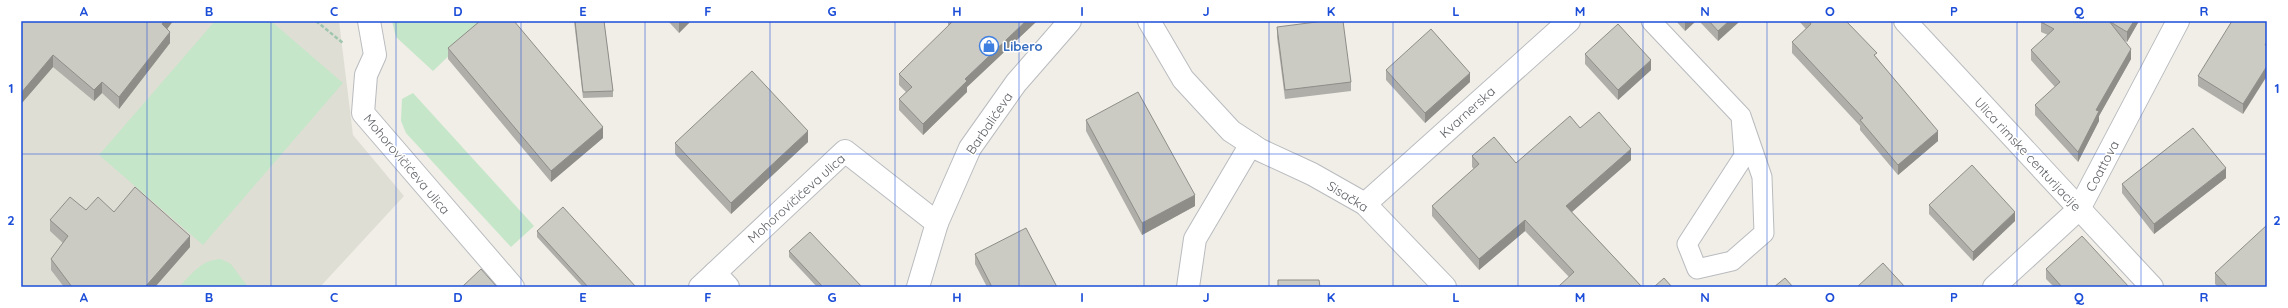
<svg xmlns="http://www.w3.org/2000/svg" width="2288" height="308" viewBox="0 0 2288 308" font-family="Quicksand,sans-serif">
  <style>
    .education { fill: #dfded5 }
    .green { fill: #c5e6c8 }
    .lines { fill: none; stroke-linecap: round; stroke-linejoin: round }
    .service-casing { stroke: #b9bbbf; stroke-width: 21 }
    .minor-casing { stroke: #b9bbbf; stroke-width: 24 }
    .tertiary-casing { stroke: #b9bbbf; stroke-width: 24 }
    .path { stroke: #9ec6ad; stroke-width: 2.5; stroke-dasharray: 4 2; stroke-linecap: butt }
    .service { stroke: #fff; stroke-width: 19 }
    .minor { stroke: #fff; stroke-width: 22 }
    .tertiary { stroke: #fff; stroke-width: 22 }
    .wall { fill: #afaea8 }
    .shaded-wall { fill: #8e8d88 }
    .building { fill: #cbcac3; stroke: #8e8d88 }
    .grid { fill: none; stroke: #1d4ed8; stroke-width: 1; stroke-opacity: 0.55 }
    .labels { text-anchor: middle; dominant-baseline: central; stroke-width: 3; stroke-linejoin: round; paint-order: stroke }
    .shop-label { font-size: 13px; font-weight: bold; fill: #366cbe; stroke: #fff; text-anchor: start }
    .street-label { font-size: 13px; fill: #5e6166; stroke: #fff }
    .neatline { fill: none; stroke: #1d4ed8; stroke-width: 1.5 }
    .grid-label { font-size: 13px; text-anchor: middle; font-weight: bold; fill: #1d4ed8 }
  </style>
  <rect width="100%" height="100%" fill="#f0eee7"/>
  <polygon class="education" points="21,21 339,21 353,135 404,196 320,287 21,287"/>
  <g class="green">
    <polygon points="215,21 271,21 343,83 203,245 99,155"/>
    <polygon points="392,21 485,21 433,71 396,37"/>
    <polygon points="413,93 534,226 511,247 406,133 401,121 402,99"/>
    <path d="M221,259L231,264L248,287H179C193,273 201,260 221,259Z"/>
  </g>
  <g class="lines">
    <g class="service-casing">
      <polyline id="service" points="1651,21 1741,116 1762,177 1764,233 1732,261 1697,269 1687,244 1744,156 1741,116"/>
    </g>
    <g class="minor-casing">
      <g id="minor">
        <polyline points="369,21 375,55 366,75 363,113 513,287"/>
        <polyline points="1149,21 1183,79 1231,131 1260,150 1312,174 1365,204 1445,287"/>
        <polyline points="1365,204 1569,21"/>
        <polyline points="700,287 715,273"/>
        <polyline points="728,287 715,273 845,151 937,223"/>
        <polyline points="918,287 937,223 970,148 1016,83 1070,21"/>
        <polyline points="1188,287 1195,239 1251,144"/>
        <polyline points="1994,287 2079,209 2178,21"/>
      </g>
    </g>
    <g class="tertiary-casing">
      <polyline id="tertiary" points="1905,21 2152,287"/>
    </g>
    <polyline class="path" points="316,21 343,43"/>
    <use href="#service" class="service"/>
    <use href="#minor" class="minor"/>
    <use href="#tertiary" class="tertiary"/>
  </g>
  <g class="wall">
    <polygon points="21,21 173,21 167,29 170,43 119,109 102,93 94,101 53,67 21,104"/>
    <polygon points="574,21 604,21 613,91 613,97 583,98"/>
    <polygon points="668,21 691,21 679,33"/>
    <polygon points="948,21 1037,21 967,87 967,92 923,135 899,110 899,99 906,92 899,85 899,74 949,26 948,25"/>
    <polygon points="1676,21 1696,21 1685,31"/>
    <polygon points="1699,21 1740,21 1718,41"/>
    <polygon points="1799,21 1846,21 1877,58 1938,141 1898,175 1860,130 1860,126 1792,53 1792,42 1806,29"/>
    <polygon points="2139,21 2127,42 2124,40 2131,59 2099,116 2099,121 2078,162 2035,115 2035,105 2055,87 2031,60 2031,50 2048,35 2041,32 2041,22"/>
    <polygon points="2267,21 2243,114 2198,86 2198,76"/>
    <polygon points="1277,27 1351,82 1351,91 1285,99 1277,37"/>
    <polygon points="448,48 603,138 551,182 448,59"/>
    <polygon points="1585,54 1651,70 1618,100 1585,64"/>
    <polygon points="1386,70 1470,82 1425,123 1386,80"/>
    <polygon points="1086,120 1195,206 1142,235 1086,131"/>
    <polygon points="1580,128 1631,160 1572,212 1642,287 1569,277 1525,231 1479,270 1432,216 1432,206 1474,169 1472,167 1472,156 1516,163"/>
    <polygon points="808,142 731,214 675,154 675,143"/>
    <polygon points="2226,178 2154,234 2122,193 2122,184"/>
    <polygon points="1929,205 2015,221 1973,261 1929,214"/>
    <polygon points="86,210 114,212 190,247 155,287 64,287 51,270 51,259 63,243 50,231 50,220"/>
    <polygon points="537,231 636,287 583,287 537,237"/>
    <polygon points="789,251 862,287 817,287 789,257"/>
    <polygon points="975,254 1057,287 987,287 975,264"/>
    <polygon points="2046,269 2129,287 2054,287 2046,279"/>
    <polygon points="2215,273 2267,287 2218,287 2215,284"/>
  </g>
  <g class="shaded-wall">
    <polygon points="164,21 173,21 162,36 162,24"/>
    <polygon points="679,21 691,21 679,33"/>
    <polygon points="1026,21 1037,21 967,87 967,92 923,135 923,124 965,79"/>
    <polygon points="1685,21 1696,21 1685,31"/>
    <polygon points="1729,21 1740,21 1718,41 1718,31"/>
    <polygon points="2134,21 2139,21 2127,42 2127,32"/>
    <polygon points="170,32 170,43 119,109 119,97"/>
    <polygon points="2131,49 2131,59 2099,116 2099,121 2078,162 2078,152 2096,110"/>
    <polygon points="53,55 53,67 21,104 21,93"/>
    <polygon points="1651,60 1651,70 1618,100 1618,90"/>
    <polygon points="2267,66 2267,76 2243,114 2243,104"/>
    <polygon points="1470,73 1470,82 1425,123 1425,113"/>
    <polygon points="102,82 102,93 94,101 94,90"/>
    <polygon points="603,127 603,138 551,182 551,171"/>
    <polygon points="808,131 808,142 731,214 731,203"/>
    <polygon points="1938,131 1938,141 1898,175 1898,165"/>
    <polygon points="1631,149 1631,160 1566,217 1566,206"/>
    <polygon points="2226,168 2226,178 2154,234 2154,224"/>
    <polygon points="1195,195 1195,206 1142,235 1142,223"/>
    <polygon points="2015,212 2015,221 1973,261 1973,252"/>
    <polygon points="1525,220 1525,231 1479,270 1479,259"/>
    <polygon points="190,236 190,247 155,287 145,287"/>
  </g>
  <g class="building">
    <polygon points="21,21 164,21 162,24 170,32 119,97 102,82 94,90 53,55 21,93"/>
    <polygon points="480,21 514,21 603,127 551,171 448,48"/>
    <polygon points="575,21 604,21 613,91 583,92"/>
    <polygon points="953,21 1026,21 965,79 967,81 923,124 899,99 912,87 899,74"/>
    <polygon points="1324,21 1343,21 1351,82 1285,90 1277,27"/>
    <polygon points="1709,21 1729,21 1718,31"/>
    <polygon points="1809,21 1846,21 1877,53 1874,55 1938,131 1898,165 1860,120 1863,118 1792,42 1811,24"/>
    <polygon points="2042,21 2109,21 2131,49 2096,110 2099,111 2078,152 2035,105 2060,82 2031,50 2054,29 2041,22"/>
    <polygon points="2109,21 2134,21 2127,32"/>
    <polygon points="2232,21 2267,21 2267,42 2265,45 2267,46 2267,66 2243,104 2198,76"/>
    <polygon points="1618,24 1651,60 1618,90 1585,54"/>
    <polygon points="1431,29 1470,73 1425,113 1386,70"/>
    <polygon points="752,71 808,131 731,203 675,143"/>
    <polygon points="1138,92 1195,195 1142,223 1086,120"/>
    <polygon points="1599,112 1631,149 1566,206 1642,287 1558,287 1574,272 1525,220 1479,259 1432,206 1479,164 1472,156 1494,137 1516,163 1570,116 1580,128"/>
    <polygon points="2193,128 2226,168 2154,224 2122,184"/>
    <polygon points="1972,165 2015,212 1973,252 1929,205"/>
    <polygon points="135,187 190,236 145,287 72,287 51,259 68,236 50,220 70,197 86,210 98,197 114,212"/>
    <polygon points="563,207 636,287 588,287 537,231"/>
    <polygon points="2267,225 2267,287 2228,287 2215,273"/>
    <polygon points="1026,228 1057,287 992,287 975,254"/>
    <polygon points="810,232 862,287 823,287 789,251"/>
    <polygon points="2082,236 2129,287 2062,287 2046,269"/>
    <polygon points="1883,263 1905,287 1857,287"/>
    <polygon points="481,269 497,287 462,287"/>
    <polygon points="1664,278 1672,287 1654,287"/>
    <polygon points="1785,278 1793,287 1774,287"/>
    <polygon points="1278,280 1319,280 1320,287 1278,287"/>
  </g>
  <path class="grid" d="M147,21V287M271,21V287M396,21V287M521,21V287M645,21V287M770,21V287M895,21V287M1019,21V287M1144,21V287M1269,21V287M1393,21V287M1518,21V287M1643,21V287M1767,21V287M1892,21V287M2017,21V287M2141,21V287M21,154H2267"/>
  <defs>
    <g id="shop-ring" transform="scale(1)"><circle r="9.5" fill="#fff" stroke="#3f7fe0" stroke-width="1.5"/><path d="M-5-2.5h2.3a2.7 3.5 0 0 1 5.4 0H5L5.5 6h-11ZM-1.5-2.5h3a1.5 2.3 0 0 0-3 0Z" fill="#3f7fe0"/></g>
  </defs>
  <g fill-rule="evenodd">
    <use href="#shop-ring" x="989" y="46"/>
  </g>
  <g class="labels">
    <g class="shop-label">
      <text x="1003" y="46">Libero</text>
    </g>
    <g class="street-label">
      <text transform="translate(1467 112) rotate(-42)">Kvarnerska</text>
      <text transform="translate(989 123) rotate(-56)">Barbalićeva</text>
      <text transform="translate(2028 154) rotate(47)">Ulica rimske centurijacije</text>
      <text transform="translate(407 164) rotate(50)">Mohorovičićeva ulica</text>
      <text transform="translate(2102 166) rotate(-62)">Coattova</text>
      <text transform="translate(1348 196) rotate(32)">Sisačka</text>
      <text transform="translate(796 198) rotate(-42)">Mohorovičićeva ulica</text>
    </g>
  </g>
  <rect width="2288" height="308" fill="none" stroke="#ffffff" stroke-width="44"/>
  <rect x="22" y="22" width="2244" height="264" class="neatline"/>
  <g class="grid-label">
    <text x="84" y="16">A</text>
    <text x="209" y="16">B</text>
    <text x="334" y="16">C</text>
    <text x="458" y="16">D</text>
    <text x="583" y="16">E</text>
    <text x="708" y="16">F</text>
    <text x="832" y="16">G</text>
    <text x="957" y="16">H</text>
    <text x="1082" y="16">I</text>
    <text x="1206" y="16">J</text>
    <text x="1331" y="16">K</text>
    <text x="1456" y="16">L</text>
    <text x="1580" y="16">M</text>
    <text x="1705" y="16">N</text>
    <text x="1830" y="16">O</text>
    <text x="1954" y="16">P</text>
    <text x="2079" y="16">Q</text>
    <text x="2204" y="16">R</text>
    <text x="11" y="93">1</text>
    <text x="2277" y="93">1</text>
    <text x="11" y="225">2</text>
    <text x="2277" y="225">2</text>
    <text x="84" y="302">A</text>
    <text x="209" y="302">B</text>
    <text x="334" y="302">C</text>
    <text x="458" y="302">D</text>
    <text x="583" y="302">E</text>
    <text x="708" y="302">F</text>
    <text x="832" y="302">G</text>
    <text x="957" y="302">H</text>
    <text x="1082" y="302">I</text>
    <text x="1206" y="302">J</text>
    <text x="1331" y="302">K</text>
    <text x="1456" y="302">L</text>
    <text x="1580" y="302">M</text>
    <text x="1705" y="302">N</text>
    <text x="1830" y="302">O</text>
    <text x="1954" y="302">P</text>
    <text x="2079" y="302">Q</text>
    <text x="2204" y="302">R</text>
  </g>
</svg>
